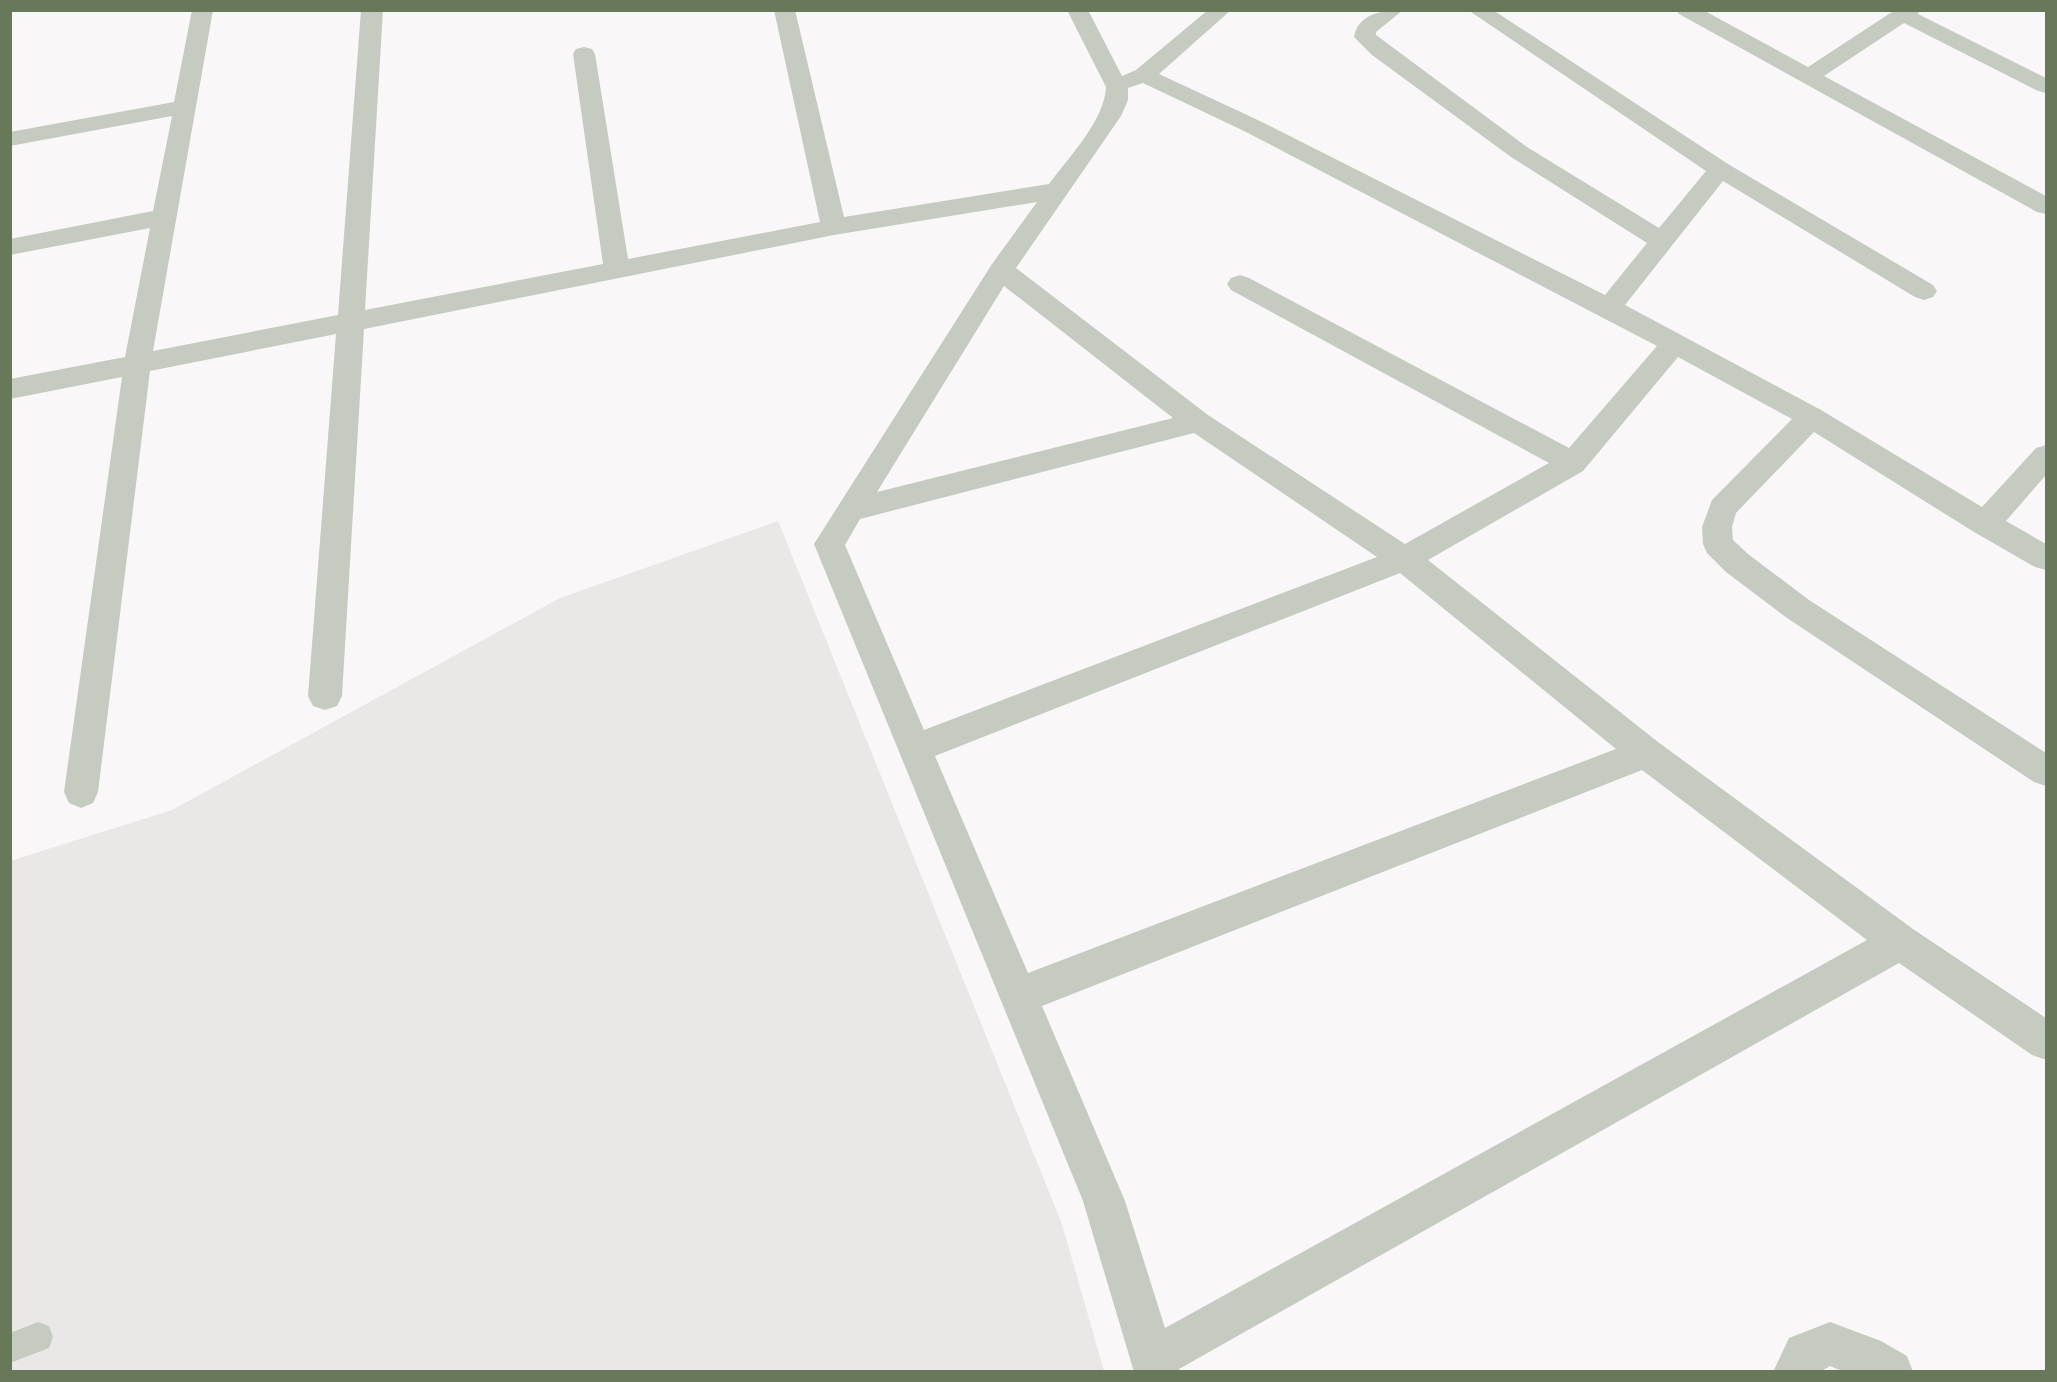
<svg xmlns="http://www.w3.org/2000/svg" width="2057" height="1382" viewBox="0 0 2057 1382" font-family="Roboto,sans-serif">
  <style>
    .built { fill: #e9e8e7 }
    .lines { fill: none; stroke-linecap: round; stroke-linejoin: round }
    .lane { fill: #c6cbc2; fill-rule: evenodd }
    .street { fill: #c6cbc2; fill-rule: evenodd }
  </style>
  <rect width="100%" height="100%" fill="#faf7f9"/>
  <polygon class="built" points="778,521 1062,1224 1104,1371 11,1371 10,861 172,810 560,598"/>
  <g class="lines">
    <polygon class="lane" points="38,1322 49,1326 53,1337 49,1348 10,1363 10,1333"/>
    <g class="street">
      <path d="M192,10H213L153,351L338,315L361,10H383L365,310L603,264L573,54L576,49L584,47L592,49L595,54L628,259L820,222L774,10H795L844,217L1049,184C1068,158 1105,120 1106,87L1067,10H1088L1122,76L1136,70L1208,10H1231L1159,74L1260,121L1605,295L1647,243L1511,157L1372,55L1354,37C1358,13 1384,10 1403,10L1376,32V35L1527,147L1659,228L1706,171L1468,10H1493L1728,164L1933,285L1937,291L1933,297L1924,300L1915,297L1723,181L1625,305L1821,410L1982,507L2036,448L2046,445V475L2006,521L2046,544V570L2035,567L1974,532L1814,432L1736,513L1732,527L1733,540L1748,554L1809,600L2046,753V786L2034,782L1787,618L1726,572L1707,553L1703,544L1702,527L1712,500L1792,419L1678,357L1583,471L1428,560L1658,742L1913,929L2046,1018V1060L2032,1055L1899,963L1179,1369V1372H1134L1083,1201L814,544L992,264L1037,202L834,235L364,329L342,696L337,706L325,710L313,706L308,696L336,334L150,371L98,792L93,803L81,808L69,803L64,792L122,377L10,399V379L125,357L150,228L10,255V239L153,211L172,116L10,146V132L174,102ZM1143,83L1244,131L1657,346L1569,448L1249,278L1240,275L1231,278L1227,284L1231,290L1549,463L1405,544L1208,415L1016,268L1121,116L1128,100V88ZM1004,286L1173,418L877,492ZM1194,433L1377,557L924,730L845,545L860,519ZM1400,573L1616,749L1028,973L935,756ZM1642,770L1867,940L1165,1328L1125,1201L1042,1006Z"/>
      <polygon points="1676,10 1703,10 1808,67 1895,10 1920,10 1918,14 2046,78 2046,93 2038,91 1904,23 1824,76 2046,196 2046,214 2037,212 1679,14"/>
      <polygon points="1830,1322 1881,1341 1907,1356 1913,1372 1844,1372 1830,1366 1820,1372 1773,1372 1789,1338"/>
    </g>
  </g>
  <rect width="2057" height="1382" fill="none" stroke="#677959" stroke-width="24"/>
</svg>
